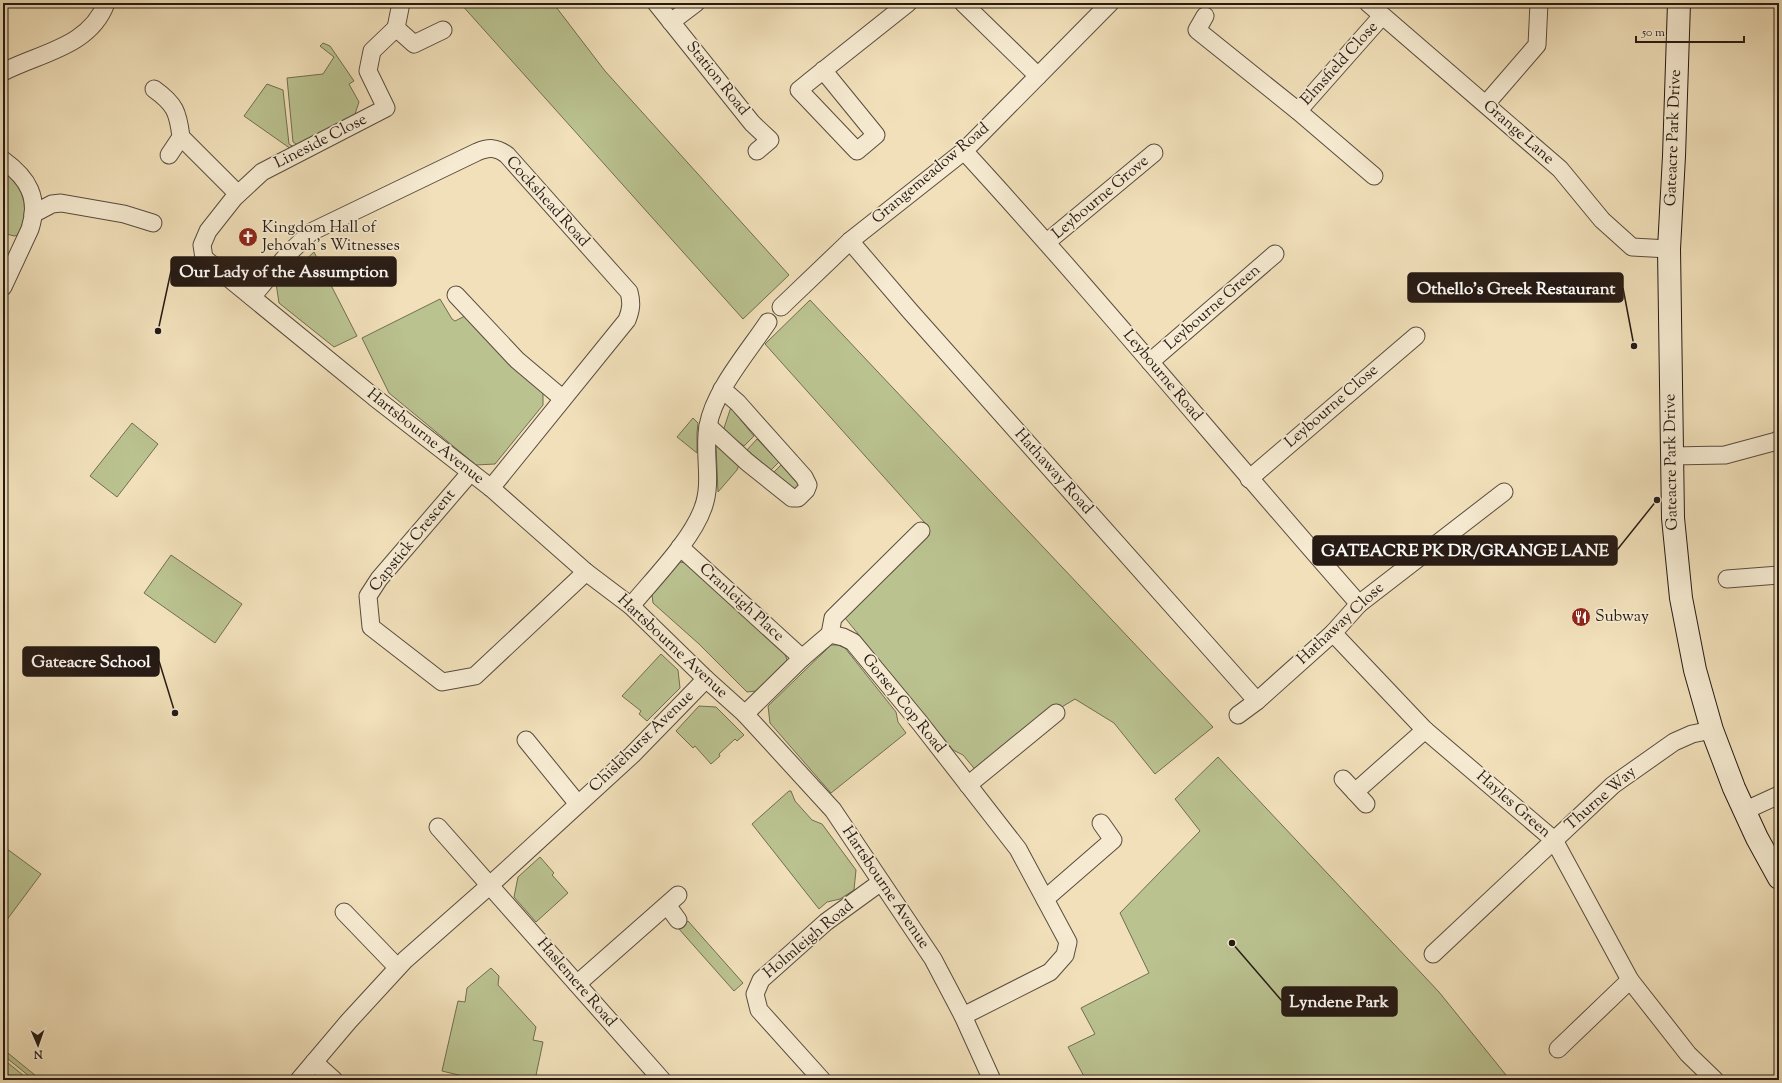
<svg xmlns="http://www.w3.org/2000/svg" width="1782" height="1083" viewBox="0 0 1782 1083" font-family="'Sorts Mill Goudy',serif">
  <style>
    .green { fill: #bac290; stroke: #706e52 }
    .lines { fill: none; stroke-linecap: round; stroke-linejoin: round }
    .street-casing { stroke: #594c3e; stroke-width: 19 }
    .secondary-casing { stroke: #261a14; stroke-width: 24 }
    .street { stroke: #f6ebd2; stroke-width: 17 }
    .secondary { stroke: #f6ebd2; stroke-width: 22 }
    .labels { text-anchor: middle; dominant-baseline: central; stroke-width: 3.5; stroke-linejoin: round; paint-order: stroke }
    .street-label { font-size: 16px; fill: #261a14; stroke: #f6ebd2 }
    .poi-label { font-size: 16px; fill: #261a14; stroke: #f6ebd2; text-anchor: start }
    .leader { fill: none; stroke: #261a14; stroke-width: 1.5 }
    .callout-dot { fill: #261a14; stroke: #f6ebd2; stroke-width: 1.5 }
    .callout { fill: #261a14; stroke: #261a14; stroke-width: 1.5 }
    .callout-label { font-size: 17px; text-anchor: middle; font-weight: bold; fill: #fff }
  </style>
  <rect width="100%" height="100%" fill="#f1e0ba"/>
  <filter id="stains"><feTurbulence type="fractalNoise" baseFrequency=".005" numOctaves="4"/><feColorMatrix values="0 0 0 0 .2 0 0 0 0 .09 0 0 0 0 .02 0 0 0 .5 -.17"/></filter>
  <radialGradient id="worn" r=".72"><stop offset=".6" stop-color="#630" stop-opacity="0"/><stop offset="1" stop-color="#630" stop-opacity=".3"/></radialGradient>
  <g class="green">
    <polygon points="460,3 553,3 605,71 789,275 743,319"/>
    <polygon points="323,43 330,46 354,81 349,84 359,102 354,117 299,146 293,142 287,78 323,74 334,57 320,46"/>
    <polygon points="267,84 283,90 289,144 294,147 291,149 244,116"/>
    <path d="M3,171C27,187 30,210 18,235L14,236L3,233V198L6,193L3,190Z"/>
    <polygon points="314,252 357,336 334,347 279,303 276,283 289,269 303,262"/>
    <polygon points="440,299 452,319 455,321 465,316 543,390 543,405 495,464 476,465 389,393 362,338"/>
    <polygon points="810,300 1213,727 1155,774 1114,723 1075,699 1055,711 978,773 963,755 953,750 841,613 925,532 925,523 765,344"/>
    <polygon points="732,404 739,410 735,413 754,436 744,446 723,431"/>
    <polygon points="693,418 698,423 697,433 697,453 677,437"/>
    <polygon points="132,423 158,444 117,497 90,476"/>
    <polygon points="757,439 779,462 771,470 747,450"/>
    <polygon points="716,445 739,465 737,470 718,492"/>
    <polygon points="781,465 796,482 800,478 803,484 794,492 790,486 774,472"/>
    <polygon points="171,555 242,604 215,643 144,593"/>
    <polygon points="680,562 686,563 785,654 787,660 785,663 756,691 747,692 699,644 653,603 652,595"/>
    <polygon points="831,645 838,645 845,648 896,712 898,722 906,733 831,793 770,723 768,706"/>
    <polygon points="661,654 678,670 680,688 647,721 639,714 641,711 622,696"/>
    <polygon points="699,706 716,707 744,735 737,741 735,739 719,754 720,756 711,764 695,746 693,748 676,731"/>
    <polygon points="1218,757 1439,992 1510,1080 1086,1080 1068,1047 1095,1034 1081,1008 1149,973 1120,913 1200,831 1175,799"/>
    <polygon points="789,791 791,791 795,801 812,820 822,824 856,870 854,890 840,899 827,902 819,909 752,824"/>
    <polygon points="3,846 41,874 3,925"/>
    <polygon points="540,857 554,873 552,875 568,893 536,922 514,897 518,877"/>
    <polygon points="688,921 743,983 734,991 679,929"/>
    <polygon points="491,968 499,976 498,985 536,1027 533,1040 543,1042 535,1080 479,1080 442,1071 458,1001 465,1002 467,988"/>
    <polygon points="3,1049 41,1080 34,1080 3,1055"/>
    <polygon points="3,1059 29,1080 15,1080 3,1070"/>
  </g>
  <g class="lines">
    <g class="street-casing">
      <g id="street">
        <polyline points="656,3 752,123 770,140 757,151"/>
        <polyline points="963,3 1038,76"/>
        <polyline points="1368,3 1560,169 1602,220 1632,247 1669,249"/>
        <polyline points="1205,16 1197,30 1298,111 1374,176"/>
        <polyline points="671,22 696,3"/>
        <polyline points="396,28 400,8"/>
        <polyline points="443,30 414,44 396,28 372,51 368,71 386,108 262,172 234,198 208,231 202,245 204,258 374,397 491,488 586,572 631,606 706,679 745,714 833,810 933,959 963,1016 992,1080"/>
        <polyline points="823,70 876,135 857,151 799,90 810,81 908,3"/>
        <path d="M3,72C39,53 90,47 106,3"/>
        <path d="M154,89C175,104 178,112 181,137L169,155"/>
        <polyline points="1486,104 1537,45 1539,3"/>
        <polyline points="1298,111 1382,16"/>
        <polyline points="181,137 238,194"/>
        <path d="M964,151C1099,298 1226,453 1359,604"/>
        <path d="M3,160C28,178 40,198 30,229L3,287"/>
        <polyline points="33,214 52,204 61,203 124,214 153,223"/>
        <polyline points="850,241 910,311 1257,701"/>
        <polyline points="1047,242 1154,153"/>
        <polyline points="456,295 517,360 562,398"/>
        <path d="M252,297L288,254L311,232L477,152C489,147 496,147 507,155L629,292C632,303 631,310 627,320L491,488"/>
        <polyline points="781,307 850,241 964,151 1110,3"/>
        <polyline points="1150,362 1275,254"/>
        <polyline points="708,426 747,462 792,498 798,498 806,490 808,485 804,477 738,403 722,389"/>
        <polyline points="1671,456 1725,455 1777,441 1779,439"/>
        <polyline points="470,473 379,579 368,596 371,627 442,682 475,676 586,572"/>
        <polyline points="1249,479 1416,336"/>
        <polyline points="680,547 802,658"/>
        <polyline points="1727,579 1779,575"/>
        <path d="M631,606C653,579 692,540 703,508C713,482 703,453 708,426C714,391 748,352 768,322"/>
        <polyline points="1333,633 1425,730 1554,840 1630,980 1688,1054 1715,1080"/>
        <polyline points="830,634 833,618 921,531"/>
        <polyline points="745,714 802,658 830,634 843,637 853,642 920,723 1018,849 1068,942 1065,955 1050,972 963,1016"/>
        <polyline points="1238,715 1257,701 1333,633 1359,604 1504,492"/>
        <polyline points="526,740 578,804"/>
        <polyline points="1343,779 1366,804"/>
        <polyline points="968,785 1056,713"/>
        <polyline points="1355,792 1425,730"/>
        <polyline points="1744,811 1779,795"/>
        <polyline points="438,827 662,1080"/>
        <polyline points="1045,899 1113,840 1101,823"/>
        <polyline points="667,905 678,920"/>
        <polyline points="344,912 397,967"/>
        <polyline points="1433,954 1613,785 1674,742 1692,734 1712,730"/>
        <polyline points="577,984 678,895"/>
        <polyline points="1558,1049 1630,980"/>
        <polyline points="314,1062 334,1080"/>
        <polyline points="299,1080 348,1022 405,960 489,886 632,755 706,679"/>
        <polyline points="822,1080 759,1010 755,994 761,980 826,922 881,882"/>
      </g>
    </g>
    <g class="secondary-casing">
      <polyline id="secondary" points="1679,3 1674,156 1669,249 1673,518 1681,598 1695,670 1712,730 1734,788 1757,838 1779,878"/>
    </g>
    <use href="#street" class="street"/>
    <use href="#secondary" class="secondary"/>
  </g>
  <defs>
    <g id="church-disc" transform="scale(1)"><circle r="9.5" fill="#8f2418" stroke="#f6ebd2"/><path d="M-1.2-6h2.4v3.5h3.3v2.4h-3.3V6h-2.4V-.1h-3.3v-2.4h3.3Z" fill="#fff"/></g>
    <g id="restaurant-disc" transform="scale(1)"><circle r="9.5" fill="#8f2418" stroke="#f6ebd2"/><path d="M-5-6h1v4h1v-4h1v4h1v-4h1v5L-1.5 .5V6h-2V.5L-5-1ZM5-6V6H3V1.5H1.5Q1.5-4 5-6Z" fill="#fff"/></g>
  </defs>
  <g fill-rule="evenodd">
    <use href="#church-disc" x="248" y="237"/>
    <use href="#restaurant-disc" x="1581" y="617"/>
  </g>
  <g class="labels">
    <g class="street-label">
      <text transform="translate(1340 64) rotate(-48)">Elmsfield Close</text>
      <text transform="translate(717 79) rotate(51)">Station Road</text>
      <text transform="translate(1518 133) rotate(41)">Grange Lane</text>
      <text transform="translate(1674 138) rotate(-88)">Gateacre Park Drive</text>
      <text transform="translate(321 142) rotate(-27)">Lineside Close</text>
      <text transform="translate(931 174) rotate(-40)">Grangemeadow Road</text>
      <text transform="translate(1101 198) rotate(-40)">Leybourne Grove</text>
      <text transform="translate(547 202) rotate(48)">Cockshead Road</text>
      <text transform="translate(1213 308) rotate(-41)">Leybourne Green</text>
      <text transform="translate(1162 376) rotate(50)">Leybourne Road</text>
      <text transform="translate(1332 407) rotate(-41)">Leybourne Close</text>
      <text transform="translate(425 437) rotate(38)">Hartsbourne Avenue</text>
      <text transform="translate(1672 462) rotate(-91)">Gateacre Park Drive</text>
      <text transform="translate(1053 472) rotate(48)">Hathaway Road</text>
      <text transform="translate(413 541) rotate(-51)">Capstick Crescent</text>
      <text transform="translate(741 603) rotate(42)">Cranleigh Place</text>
      <text transform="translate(1341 624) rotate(-43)">Hathaway Close</text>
      <text transform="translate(672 647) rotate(43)">Hartsbourne Avenue</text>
      <text transform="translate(903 704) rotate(51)">Gorsey Cop Road</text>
      <text transform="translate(642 742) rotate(-44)">Chislehurst Avenue</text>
      <text transform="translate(1601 799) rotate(-41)">Thurne Way</text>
      <text transform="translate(1513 805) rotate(41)">Hayles Green</text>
      <text transform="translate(885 888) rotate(56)">Hartsbourne Avenue</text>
      <text transform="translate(809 940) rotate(-40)">Holmleigh Road</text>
      <text transform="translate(576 983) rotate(49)">Haslemere Road</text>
    </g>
    <g class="poi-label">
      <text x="262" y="228">Kingdom Hall of<tspan x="262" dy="18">Jehovah's Witnesses</tspan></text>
      <text x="1595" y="617">Subway</text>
    </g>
  </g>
  <path class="leader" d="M158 331L171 271M1634 346L1623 288M1657 500L1617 550M175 713L159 661M1232 943L1282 1001"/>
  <g class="callout-dot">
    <circle cx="158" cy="331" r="4"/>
    <circle cx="1634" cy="346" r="4"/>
    <circle cx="1657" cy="500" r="4"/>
    <circle cx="175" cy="713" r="4"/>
    <circle cx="1232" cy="943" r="4"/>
  </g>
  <g class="callout">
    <rect x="171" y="257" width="225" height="29" rx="4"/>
    <rect x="1408" y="273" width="215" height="29" rx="4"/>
    <rect x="1313" y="536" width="304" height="29" rx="4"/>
    <rect x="23" y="647" width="136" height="29" rx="4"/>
    <rect x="1282" y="987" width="115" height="29" rx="4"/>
  </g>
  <g class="callout-label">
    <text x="284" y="277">Our Lady of the Assumption</text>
    <text x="1516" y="294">Othello's Greek Restaurant</text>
    <text x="1465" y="556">GATEACRE PK DR/GRANGE LANE</text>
    <text x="91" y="667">Gateacre School</text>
    <text x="1339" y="1007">Lyndene Park</text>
  </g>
  <rect width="1782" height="1083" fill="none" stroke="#f1e0ba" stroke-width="16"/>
  <rect x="4" y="4" width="1774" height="1075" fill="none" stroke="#261a14" stroke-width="2"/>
  <rect x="8" y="8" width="1766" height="1067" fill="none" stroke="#261a14"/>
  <g transform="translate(38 1045) rotate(178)" stroke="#f6ebd2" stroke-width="3" paint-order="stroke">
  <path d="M0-3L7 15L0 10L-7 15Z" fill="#261a14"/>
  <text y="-6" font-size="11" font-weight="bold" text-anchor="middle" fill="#261a14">N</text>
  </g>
  <path d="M1636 36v6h108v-6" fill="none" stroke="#261a14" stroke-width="2"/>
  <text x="1642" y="36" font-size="12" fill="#261a14" stroke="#f6ebd2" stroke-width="3" paint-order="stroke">50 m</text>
  <rect width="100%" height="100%" filter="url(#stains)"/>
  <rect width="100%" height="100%" fill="url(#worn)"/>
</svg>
